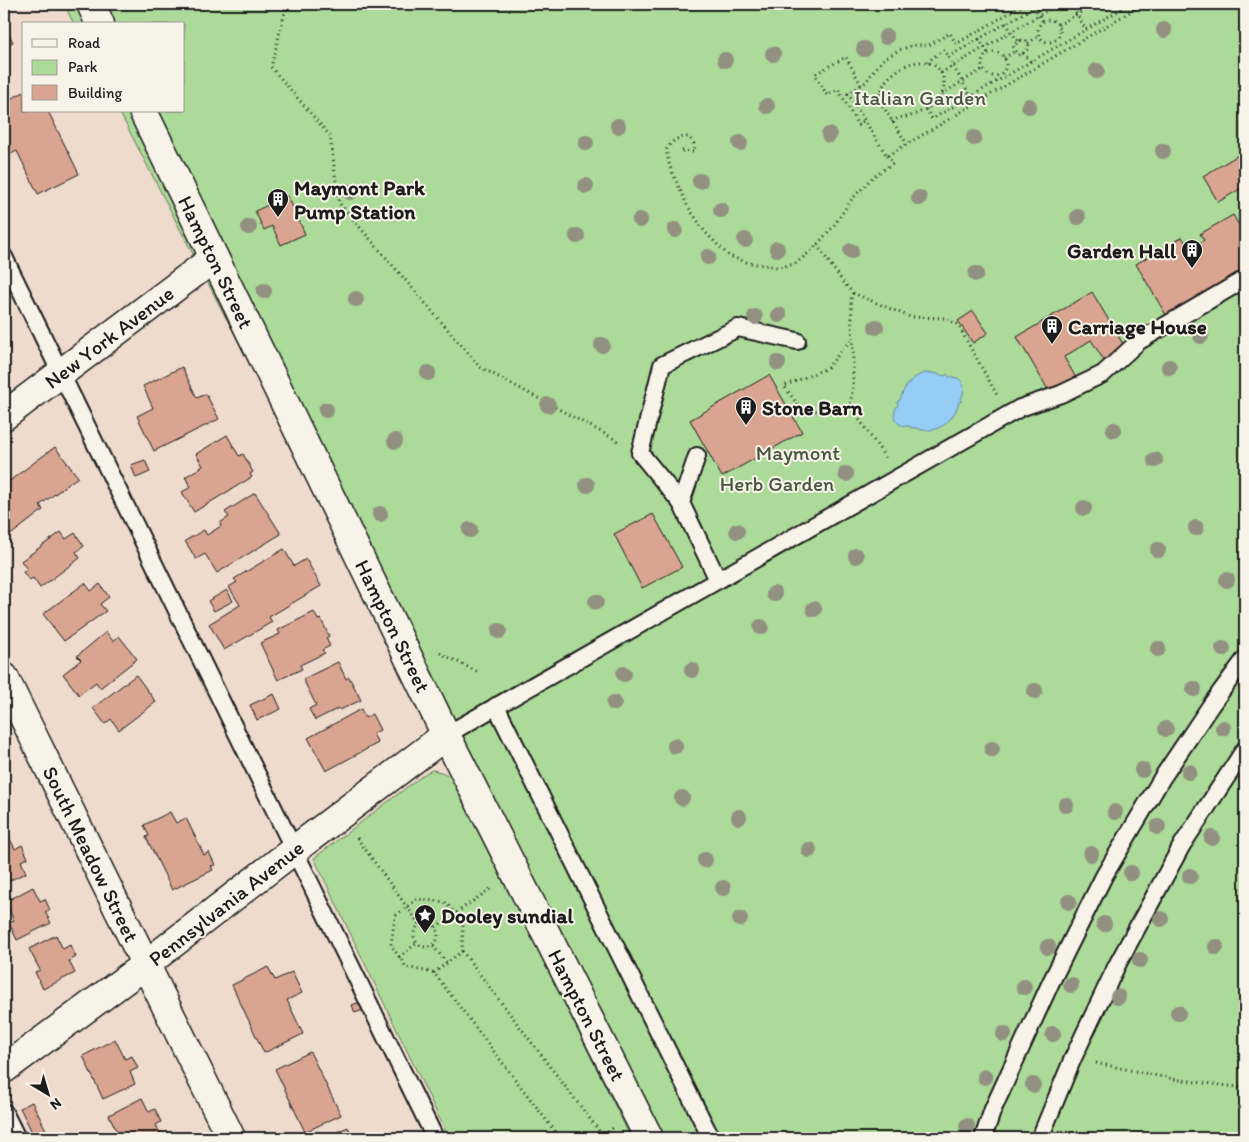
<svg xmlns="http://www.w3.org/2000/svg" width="1249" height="1142" viewBox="0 0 1249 1142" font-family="Itim,sans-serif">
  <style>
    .green { fill: #abda99; stroke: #647b5a }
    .water { fill: #95cdf4; stroke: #65869e }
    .building { fill: #d9a490; stroke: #1c1c1c }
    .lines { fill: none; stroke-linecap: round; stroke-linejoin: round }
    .service-casing { stroke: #1c1c1c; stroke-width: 20 }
    .minor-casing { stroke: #1c1c1c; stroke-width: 31 }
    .path { stroke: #1c1c1c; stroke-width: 3; stroke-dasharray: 1 4; stroke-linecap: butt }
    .service { stroke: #f7f3e8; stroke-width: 16 }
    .minor { stroke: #f7f3e8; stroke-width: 28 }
    .tree { fill: #929181 }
    .labels { text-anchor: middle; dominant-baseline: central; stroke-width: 4; stroke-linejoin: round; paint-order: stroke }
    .park-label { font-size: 21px; fill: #475542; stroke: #f7f3e8 }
    .poi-label { font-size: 21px; font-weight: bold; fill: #1c1c1c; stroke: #f7f3e8; text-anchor: start }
    .street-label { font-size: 21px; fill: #1c1c1c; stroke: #f7f3e8 }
  </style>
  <rect width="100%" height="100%" fill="#eedbce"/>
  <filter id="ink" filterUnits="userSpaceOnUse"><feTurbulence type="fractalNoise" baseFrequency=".02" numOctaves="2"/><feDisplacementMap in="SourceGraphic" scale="10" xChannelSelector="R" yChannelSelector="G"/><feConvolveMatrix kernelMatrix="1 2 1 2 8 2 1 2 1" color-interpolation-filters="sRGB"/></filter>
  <g filter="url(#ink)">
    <g class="green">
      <polygon points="64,4 1245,4 1245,1138 650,1138 119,111 184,111 184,24 74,24"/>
      <path d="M432,770C445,772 450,775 457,786L631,1138H449L314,858L423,775Z"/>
    </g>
    <path class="water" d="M925,373H934L944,376L947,374L949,377C963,376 967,387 961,399L962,401L959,402C954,419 942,432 923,430C918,429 916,427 911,428L910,426C895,427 890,416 898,405L897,402L900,400C905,385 910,378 925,373Z"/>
    <g class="building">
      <polygon points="4,25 13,42 4,47"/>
      <polygon points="24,92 24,111 48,111 79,174 38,194 17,151 9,155 4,143 4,102"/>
      <polygon points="1245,151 1245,186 1218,202 1203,176"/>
      <polygon points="288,196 305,234 281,245 272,226 264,230 255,211"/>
      <polygon points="1233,215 1245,236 1245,274 1227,285 1224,281 1166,315 1136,264 1182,237 1190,249 1204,240 1200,234"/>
      <polygon points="1092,292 1126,349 1105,362 1091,340 1064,357 1076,378 1050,393 1017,337"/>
      <polygon points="973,311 988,333 973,343 958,321"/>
      <polygon points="182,367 197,398 206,394 219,419 154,451 137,416 153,408 143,386"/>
      <polygon points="769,375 802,432 722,477 690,420"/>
      <polygon points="227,435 239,456 243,454 253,472 250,474 252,477 194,512 182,492 191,487 185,477 203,466 196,454"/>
      <polygon points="55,447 78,477 40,505 43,510 4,540 4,485"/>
      <polygon points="145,460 150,472 136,478 131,465"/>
      <polygon points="255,493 281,534 217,573 205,554 196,559 185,541 204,530 207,535 221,526 220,523 229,517 225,512"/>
      <polygon points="653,514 682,567 642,588 614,534"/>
      <polygon points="61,532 66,539 75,533 84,546 76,552 80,558 40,588 33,578 29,580 23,572 27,569 21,561"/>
      <polygon points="284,549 294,566 306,559 321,586 269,617 272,622 224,650 209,624 240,605 229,587 237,582 234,579"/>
      <polygon points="85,583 91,591 100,584 109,597 100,604 106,611 64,641 43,614"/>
      <polygon points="227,590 233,601 214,611 208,601"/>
      <polygon points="314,612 318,620 321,619 329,636 326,638 330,646 322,650 325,653 300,665 302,669 278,680 260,643 280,634 278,630"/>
      <polygon points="106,632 113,641 119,636 137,659 100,688 96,682 79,695 63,674 81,660 77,656"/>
      <polygon points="338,662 346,679 349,677 361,700 340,710 339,708 315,720 309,709 316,705 303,679"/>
      <polygon points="136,675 156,702 119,730 111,719 105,724 93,708"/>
      <polygon points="274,694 281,709 257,720 250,705"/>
      <polygon points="361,709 365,718 372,714 380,730 373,734 378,743 326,771 308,738"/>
      <polygon points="170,812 176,823 186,818 204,855 209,852 215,865 211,866 213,870 172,890 146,837 149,836 144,825"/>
      <polygon points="8,835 15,849 22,845 28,858 21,861 26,873 4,883 4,837"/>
      <polygon points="33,887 40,901 45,899 50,910 45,912 51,923 17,940 9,923 14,920 5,902"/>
      <polygon points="56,935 63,949 70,945 76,957 69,961 75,973 43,989 35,972 40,970 29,949"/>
      <polygon points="268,967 275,980 292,972 302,993 287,1000 303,1034 264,1053 232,985"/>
      <polygon points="360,1002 363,1010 355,1013 352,1005"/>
      <polygon points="115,1039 125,1059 132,1056 138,1068 130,1072 135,1084 103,1099 83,1056"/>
      <polygon points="310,1052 341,1115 305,1132 275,1069"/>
      <polygon points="142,1098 149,1112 155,1109 161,1122 156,1125 162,1137 159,1138 120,1138 109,1115"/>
      <polygon points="32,1102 46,1130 34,1136 20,1108"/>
      <polygon points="348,1127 353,1138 323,1138"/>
    </g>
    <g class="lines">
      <g class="service-casing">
        <g id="service">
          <polyline points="4,257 435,1138"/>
          <polyline points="697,456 681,503 718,580"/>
          <polyline points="681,503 640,453 662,365 738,328 797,341"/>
          <polyline points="496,706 711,1138"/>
          <polyline points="446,735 1020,408 1061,394 1103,374 1139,341 1245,279"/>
          <polyline points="4,1112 17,1138"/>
          <polyline points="983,1138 993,1109 1051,982 1104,876 1162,778 1211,705 1245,659"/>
          <polyline points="1040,1138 1073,1058 1117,965 1182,845 1245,749"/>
        </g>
      </g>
      <g class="minor-casing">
        <g id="minor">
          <polyline points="91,4 100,24"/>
          <polyline points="143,111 446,735 649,1138"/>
          <polyline points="4,416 214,258"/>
          <polyline points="4,677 231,1138"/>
          <polyline points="4,1069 145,965 294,850 446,735"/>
        </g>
      </g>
      <g class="path">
        <polyline points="287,4 271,67 330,136 339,203 480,367 620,442"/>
        <polyline points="1025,4 956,44 950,33 929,45 914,45 899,50 885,58 875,69 866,82 848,94 887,156 1143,4"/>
        <polyline points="1071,4 1086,30"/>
        <path d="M1095,4C1101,10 1107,9 1113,4"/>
        <polyline points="1034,7 1043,22"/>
        <circle cx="1049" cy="31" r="11"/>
        <polyline points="1006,23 1018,42"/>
        <polyline points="1058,25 1095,4"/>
        <polyline points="979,39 988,53"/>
        <polygon points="1021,40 1026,41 1029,44 1028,49 1023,53 1018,55 1013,46"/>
        <polyline points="1028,43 1039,36"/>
        <circle cx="994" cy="64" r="12"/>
        <polyline points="1023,53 1031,62"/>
        <polyline points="948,57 1039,4"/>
        <polyline points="1004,58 1015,51"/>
        <polyline points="928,63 932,58 944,50 975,104"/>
        <polyline points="941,73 1058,4"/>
        <polyline points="861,85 846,57 815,74 827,95 838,89 858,125 865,120"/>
        <polyline points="942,94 983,69"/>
        <polyline points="926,109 932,119 1130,4"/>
        <path d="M892,122C902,115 901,119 910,116C919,113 930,108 937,101C941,97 944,90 944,84C943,60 918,57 901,68C895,72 887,78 884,84C881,91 883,90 877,97L907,144"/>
        <path d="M682,151L694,152V144L689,137C677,137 673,140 666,150L670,167L687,205L705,232L729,256L749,263L778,267L795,264L811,251L832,228L852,199L873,177L893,163L887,156"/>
        <polyline points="817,245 843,282 853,293 910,317 945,318 958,325 997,395"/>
        <polyline points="853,293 851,299 853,349 853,386 850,406 887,460"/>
        <polyline points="850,406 833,413 819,412 798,405 784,386 827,368 852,339"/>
        <polyline points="440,653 478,672"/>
        <polyline points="357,838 420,925"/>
        <circle cx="426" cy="935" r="12"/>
        <polyline points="436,927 493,887"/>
        <polyline points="433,946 447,963"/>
        <polyline points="462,951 603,1136"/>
        <polyline points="399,957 417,943"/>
        <polyline points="434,973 462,951 463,923 445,902 417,899 395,916 391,945 406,967 434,973 560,1138"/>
        <polyline points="1096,1063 1173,1079 1245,1088"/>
        <polyline points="600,1138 613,1128"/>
      </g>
      <use href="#service" class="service"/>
      <use href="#minor" class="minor"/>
    </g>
    <g class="tree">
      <circle cx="1164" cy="30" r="8"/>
      <circle cx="886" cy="37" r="8"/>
      <circle cx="864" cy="49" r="8"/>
      <circle cx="773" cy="54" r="8"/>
      <circle cx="725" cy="60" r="8"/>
      <circle cx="1097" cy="71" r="8"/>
      <circle cx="767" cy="106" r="8"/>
      <circle cx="1029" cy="106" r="8"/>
      <circle cx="618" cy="126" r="8"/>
      <circle cx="829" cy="135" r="8"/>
      <circle cx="974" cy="138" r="8"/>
      <circle cx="586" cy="143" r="8"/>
      <circle cx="740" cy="143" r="8"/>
      <circle cx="1163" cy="151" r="8"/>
      <circle cx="700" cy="181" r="8"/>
      <circle cx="586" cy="186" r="8"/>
      <circle cx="350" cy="192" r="8"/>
      <circle cx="919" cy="198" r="8"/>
      <circle cx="721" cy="210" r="8"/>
      <circle cx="1078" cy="217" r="8"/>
      <circle cx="640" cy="220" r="8"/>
      <circle cx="249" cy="227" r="8"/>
      <circle cx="675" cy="230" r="8"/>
      <circle cx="577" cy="236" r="8"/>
      <circle cx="745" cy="240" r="8"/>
      <circle cx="777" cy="249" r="8"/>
      <circle cx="851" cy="251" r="8"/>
      <circle cx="708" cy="257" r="8"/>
      <circle cx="976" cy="274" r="8"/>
      <circle cx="264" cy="291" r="8"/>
      <circle cx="356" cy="299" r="8"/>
      <circle cx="779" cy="315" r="8"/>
      <circle cx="755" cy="317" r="8"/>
      <circle cx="876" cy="327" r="8"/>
      <circle cx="1201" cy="336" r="8"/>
      <circle cx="602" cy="345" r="8"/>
      <circle cx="778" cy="363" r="8"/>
      <circle cx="1169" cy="367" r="8"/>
      <circle cx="428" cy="373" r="8"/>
      <circle cx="548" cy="405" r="8"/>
      <circle cx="326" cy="410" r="8"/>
      <circle cx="1114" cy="430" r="8"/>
      <circle cx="395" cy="441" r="8"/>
      <circle cx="1155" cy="460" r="8"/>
      <circle cx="846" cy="474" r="8"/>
      <circle cx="587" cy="485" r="8"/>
      <circle cx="1084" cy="508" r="8"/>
      <circle cx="380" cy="514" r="8"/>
      <circle cx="1196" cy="528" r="8"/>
      <circle cx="470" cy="530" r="8"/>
      <circle cx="737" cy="531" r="8"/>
      <circle cx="1158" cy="550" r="8"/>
      <circle cx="856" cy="556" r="8"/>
      <circle cx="1227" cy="580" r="8"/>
      <circle cx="774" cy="594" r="8"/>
      <circle cx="596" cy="602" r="8"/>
      <circle cx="814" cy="609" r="8"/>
      <circle cx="761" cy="627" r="8"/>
      <circle cx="499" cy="631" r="8"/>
      <circle cx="1158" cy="649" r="8"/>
      <circle cx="1223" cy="649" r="8"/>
      <circle cx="692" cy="670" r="8"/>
      <circle cx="624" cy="674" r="8"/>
      <circle cx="1194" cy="689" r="8"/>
      <circle cx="1035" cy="691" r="8"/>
      <circle cx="614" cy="703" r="8"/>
      <circle cx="1223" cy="728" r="8"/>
      <circle cx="1166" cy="729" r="8"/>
      <circle cx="675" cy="746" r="8"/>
      <circle cx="992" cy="749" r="8"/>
      <circle cx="1142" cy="770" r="8"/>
      <circle cx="1189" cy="772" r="8"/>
      <circle cx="682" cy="798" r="8"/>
      <circle cx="1066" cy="805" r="8"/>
      <circle cx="1115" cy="812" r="8"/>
      <circle cx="739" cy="817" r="8"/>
      <circle cx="1158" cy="827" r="8"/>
      <circle cx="1212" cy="838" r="8"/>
      <circle cx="809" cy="850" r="8"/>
      <circle cx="1091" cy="854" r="8"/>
      <circle cx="705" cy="860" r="8"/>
      <circle cx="1131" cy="873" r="8"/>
      <circle cx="1190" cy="876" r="8"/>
      <circle cx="723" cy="888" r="8"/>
      <circle cx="1069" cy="902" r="8"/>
      <circle cx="740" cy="919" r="8"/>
      <circle cx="1161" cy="919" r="8"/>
      <circle cx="1104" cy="924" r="8"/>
      <circle cx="1048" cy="947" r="8"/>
      <circle cx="1216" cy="947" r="8"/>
      <circle cx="1140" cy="960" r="8"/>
      <circle cx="1071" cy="985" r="8"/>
      <circle cx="1024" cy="987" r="8"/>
      <circle cx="1118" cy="997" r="8"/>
      <circle cx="1178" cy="1013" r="8"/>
      <circle cx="1004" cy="1034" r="8"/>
      <circle cx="1053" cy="1034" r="8"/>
      <circle cx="985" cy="1077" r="8"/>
      <circle cx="1033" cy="1085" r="8"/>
      <circle cx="967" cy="1126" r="8"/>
    </g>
  </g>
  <defs>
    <g id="building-pin" transform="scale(1.125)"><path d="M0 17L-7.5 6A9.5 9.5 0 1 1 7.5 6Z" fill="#1c1c1c" stroke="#f7f3e8"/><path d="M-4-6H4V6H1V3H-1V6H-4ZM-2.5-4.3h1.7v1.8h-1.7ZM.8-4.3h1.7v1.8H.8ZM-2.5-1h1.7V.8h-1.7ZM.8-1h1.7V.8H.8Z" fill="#fff"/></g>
    <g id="sight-pin" transform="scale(1.125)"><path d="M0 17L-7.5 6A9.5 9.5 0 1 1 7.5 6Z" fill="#1c1c1c" stroke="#f7f3e8"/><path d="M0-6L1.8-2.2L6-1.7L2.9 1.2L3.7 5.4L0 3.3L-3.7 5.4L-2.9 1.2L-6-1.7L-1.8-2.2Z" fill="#fff"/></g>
  </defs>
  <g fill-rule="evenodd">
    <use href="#building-pin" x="278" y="199"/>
    <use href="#building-pin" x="1192" y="250"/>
    <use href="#building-pin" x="1052" y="326"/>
    <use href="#building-pin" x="746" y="407"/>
    <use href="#sight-pin" x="425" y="915"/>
  </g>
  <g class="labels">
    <g class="park-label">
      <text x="920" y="97">Italian Garden</text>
      <text x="798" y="452">Maymont</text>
      <text x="777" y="483">Herb Garden</text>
    </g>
    <g class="poi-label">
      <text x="294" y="187">Maymont Park<tspan x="294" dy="24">Pump Station</tspan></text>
      <text x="1176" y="250" text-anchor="end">Garden Hall</text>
      <text x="1068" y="326">Carriage House</text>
      <text x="762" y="407">Stone Barn</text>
      <text x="441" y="915">Dooley sundial</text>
    </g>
    <g class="street-label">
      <text transform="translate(216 262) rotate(64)">Hampton Street</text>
      <text transform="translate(109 337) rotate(-37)">New York Avenue</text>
      <text transform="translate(393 626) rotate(64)">Hampton Street</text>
      <text transform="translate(91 854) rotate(64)">South Meadow Street</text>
      <text transform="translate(226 903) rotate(-38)">Pennsylvania Avenue</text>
      <text transform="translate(587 1015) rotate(63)">Hampton Street</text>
    </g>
  </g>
  <rect width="1249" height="1142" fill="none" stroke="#f7f3e8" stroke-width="20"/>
  <rect x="10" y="10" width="1229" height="1122" fill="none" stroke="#1c1c1c" stroke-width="2" filter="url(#ink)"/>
  <rect x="22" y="22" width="162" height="90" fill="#f7f3e8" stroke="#9f9d96"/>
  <rect x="32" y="39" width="25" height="8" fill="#f7f3e8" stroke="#9f9d96"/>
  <text x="68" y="48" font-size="15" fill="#1c1c1c">Road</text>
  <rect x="32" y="60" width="25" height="15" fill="#abda99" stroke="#9f9d96"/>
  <text x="68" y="72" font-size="15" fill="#1c1c1c">Park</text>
  <rect x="32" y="85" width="25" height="15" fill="#d9a490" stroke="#9f9d96"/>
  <text x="68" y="98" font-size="15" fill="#1c1c1c">Building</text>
  <g transform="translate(48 1094) rotate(142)" stroke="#f7f3e8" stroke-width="4" paint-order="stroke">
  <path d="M0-4L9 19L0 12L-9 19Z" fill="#1c1c1c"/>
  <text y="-8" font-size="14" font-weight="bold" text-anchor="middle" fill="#1c1c1c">N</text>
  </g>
</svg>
